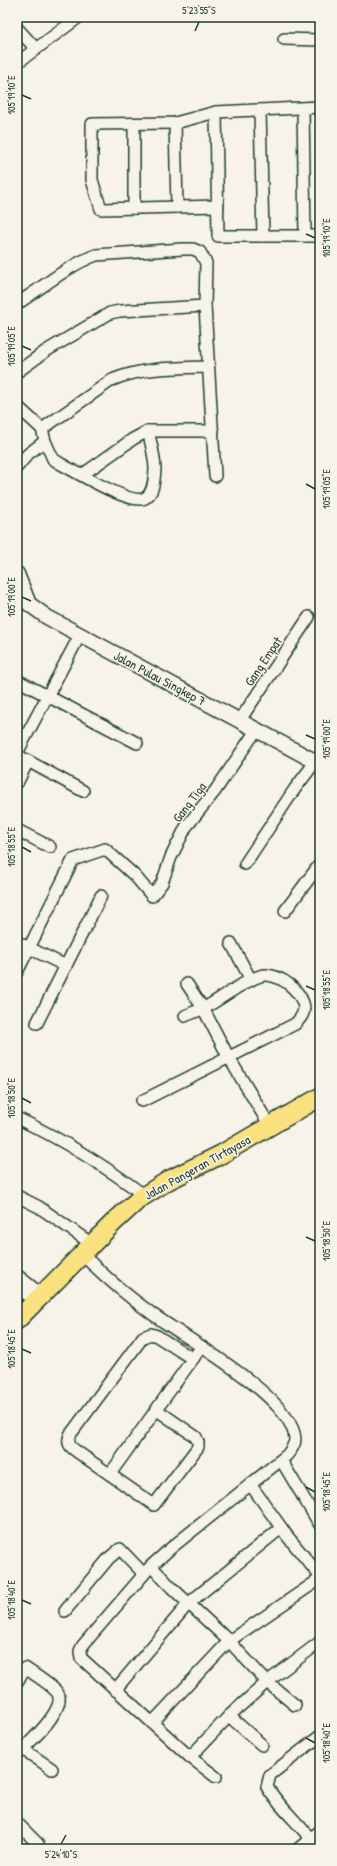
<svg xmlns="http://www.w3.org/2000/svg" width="337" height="1866" viewBox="0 0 337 1866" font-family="'Patrick Hand',sans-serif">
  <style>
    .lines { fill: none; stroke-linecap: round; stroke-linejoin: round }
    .minor-casing { stroke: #1f3d34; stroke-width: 14 }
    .tertiary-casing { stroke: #1f3d34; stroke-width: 17 }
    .primary-casing { stroke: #1f3d34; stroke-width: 21 }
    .minor { stroke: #f7f3e8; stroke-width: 11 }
    .tertiary { stroke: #f7f3e8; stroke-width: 14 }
    .primary { stroke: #fae180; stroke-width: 18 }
    .ticks { fill: none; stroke: #1f3d34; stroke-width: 1.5 }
    .labels { text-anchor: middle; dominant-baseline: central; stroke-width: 3; stroke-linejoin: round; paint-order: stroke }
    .street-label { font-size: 13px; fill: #1f3d34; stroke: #f7f3e8 }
    .neatline { fill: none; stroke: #1f3d34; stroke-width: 1.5 }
    .ticks-label { font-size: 10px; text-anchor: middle; fill: #1f3d34 }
  </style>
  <rect width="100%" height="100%" fill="#f7f3e8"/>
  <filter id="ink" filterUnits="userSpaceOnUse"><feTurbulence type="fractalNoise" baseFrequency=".025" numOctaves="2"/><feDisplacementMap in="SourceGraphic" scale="8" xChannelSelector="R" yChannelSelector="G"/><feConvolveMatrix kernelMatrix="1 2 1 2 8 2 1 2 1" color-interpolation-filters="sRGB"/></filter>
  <g filter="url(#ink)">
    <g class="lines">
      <g class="minor-casing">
        <g id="minor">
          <polyline points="17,28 36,49"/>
          <polyline points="284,39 320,40"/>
          <polyline points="17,63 79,17"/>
          <polyline points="303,108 305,236"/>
          <polyline points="260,110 263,236"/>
          <polyline points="216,112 218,236 320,236"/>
          <polyline points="175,123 177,207"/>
          <polyline points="134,124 134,208"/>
          <polyline points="218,206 101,209 92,180 92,124 175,123 216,112 320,107"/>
          <path d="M17,304C43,287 67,266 96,255L182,249H193L200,252L206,263L205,306L215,476"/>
          <polyline points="17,372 46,351 110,313 120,311 205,306"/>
          <path d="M17,406L42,429L45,441L53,459L61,464C76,472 132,506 145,498C154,493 154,479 155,470C155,457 151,443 148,431"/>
          <path d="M42,429L112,380C143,367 175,368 208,367"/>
          <polyline points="17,467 28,454 45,441"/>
          <polyline points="82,475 133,439 148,431 213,431"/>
          <polyline points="17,680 137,743"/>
          <polyline points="240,720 309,617"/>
          <polyline points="17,753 80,635"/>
          <polyline points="17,755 83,791"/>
          <polyline points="17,783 28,761"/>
          <polyline points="17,830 50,847"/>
          <polyline points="245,864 294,790 316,761"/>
          <polyline points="285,911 320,864"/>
          <polyline points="17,942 66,966"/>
          <polyline points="231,943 251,980"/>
          <polyline points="17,972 73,860 105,849 135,876 152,896 162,883 171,857 186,827 215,791 257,729"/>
          <polyline points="187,984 203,1008 229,1058 270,1126"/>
          <polyline points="37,1023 101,896"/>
          <path d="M142,1101L295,1024C301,1018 306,1012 303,1003C298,989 282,976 266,975C253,974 218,1001 204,1008C198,1011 191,1013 185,1016"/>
          <path d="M17,1118C63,1140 104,1165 145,1196"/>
          <polyline points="17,1196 39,1207 92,1244"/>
          <path d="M82,1254C104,1276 126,1295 151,1313C183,1337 293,1397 295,1439C295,1445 291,1450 287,1455L171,1548L151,1566L83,1645L80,1651L81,1658L190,1757L216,1777"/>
          <polyline points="17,1275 42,1295"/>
          <polyline points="17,1287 35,1302"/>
          <path d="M157,1410L196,1437L198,1442V1447L154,1505L76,1451C69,1446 67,1443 70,1435L143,1337L151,1334L157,1336L193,1359"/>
          <polyline points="281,1460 320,1525"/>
          <polyline points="110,1474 197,1353"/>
          <polyline points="250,1484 288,1537 320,1576"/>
          <polyline points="151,1566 172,1588 229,1641 267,1682 295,1705"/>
          <polyline points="65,1611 109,1558 120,1549 144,1574"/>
          <path d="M17,1682L25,1668C35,1675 47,1682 56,1691C70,1705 33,1739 23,1749"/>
          <polyline points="115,1690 189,1603 281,1528"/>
          <polyline points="229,1716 262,1745"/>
          <polyline points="152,1723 229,1641 320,1579"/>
          <polyline points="17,1745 52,1769"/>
          <polyline points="190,1757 229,1716 267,1682 320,1642"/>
          <polyline points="17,1823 38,1844"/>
          <polyline points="298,1849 320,1831"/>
          <path d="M318,1849C303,1826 281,1810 267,1787L270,1775L320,1736"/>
        </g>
      </g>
      <g class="tertiary-casing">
        <polyline id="tertiary" points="17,574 29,604 47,617 320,764"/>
      </g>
      <g class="primary-casing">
        <polyline id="primary" points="17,1320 113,1223 139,1199 169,1180 220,1155 320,1097"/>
      </g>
      <use href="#minor" class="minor"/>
      <use href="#tertiary" class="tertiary"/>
      <use href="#primary" class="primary"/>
    </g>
  </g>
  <path class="ticks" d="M195,31L199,22M22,95L31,99M306,234L315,238M22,346L31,350M306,484L315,489M22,597L31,601M306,735L315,739M22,847L31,852M306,986L315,990M22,1098L31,1103M306,1237L315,1241M22,1349L31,1353M306,1487L315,1492M22,1600L31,1604M306,1738L315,1743M61,1844L66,1835"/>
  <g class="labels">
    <g class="street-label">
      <text transform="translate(263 661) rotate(-56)">Gang Empat</text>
      <text transform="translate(160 678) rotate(28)">Jalan Pulau Singkep 7</text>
      <text transform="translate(189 802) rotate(-53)">Gang Tiga</text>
      <text transform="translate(197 1167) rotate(-29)">Jalan Pangeran Tirtayasa</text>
    </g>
  </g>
  <rect width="337" height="1866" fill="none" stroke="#f7f3e8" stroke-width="44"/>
  <rect x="22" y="22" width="293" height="1822" class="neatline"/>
  <g class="ticks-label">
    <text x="199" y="14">5°23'55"S</text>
    <text transform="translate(11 95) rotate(-90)" y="4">105°19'10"E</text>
    <text transform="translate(326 238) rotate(-90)" y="4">105°19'10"E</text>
    <text transform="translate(11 346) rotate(-90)" y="4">105°19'05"E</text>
    <text transform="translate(326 489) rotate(-90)" y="4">105°19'05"E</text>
    <text transform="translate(11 597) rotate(-90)" y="4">105°19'00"E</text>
    <text transform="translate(326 739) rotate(-90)" y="4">105°19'00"E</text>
    <text transform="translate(11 847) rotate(-90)" y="4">105°18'55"E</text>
    <text transform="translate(326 990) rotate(-90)" y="4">105°18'55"E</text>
    <text transform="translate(11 1098) rotate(-90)" y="4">105°18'50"E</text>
    <text transform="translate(326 1241) rotate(-90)" y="4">105°18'50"E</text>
    <text transform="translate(11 1349) rotate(-90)" y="4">105°18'45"E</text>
    <text transform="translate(326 1492) rotate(-90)" y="4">105°18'45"E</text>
    <text transform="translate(11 1600) rotate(-90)" y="4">105°18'40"E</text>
    <text transform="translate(326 1743) rotate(-90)" y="4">105°18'40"E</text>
    <text x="61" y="1858">5°24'10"S</text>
  </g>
</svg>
